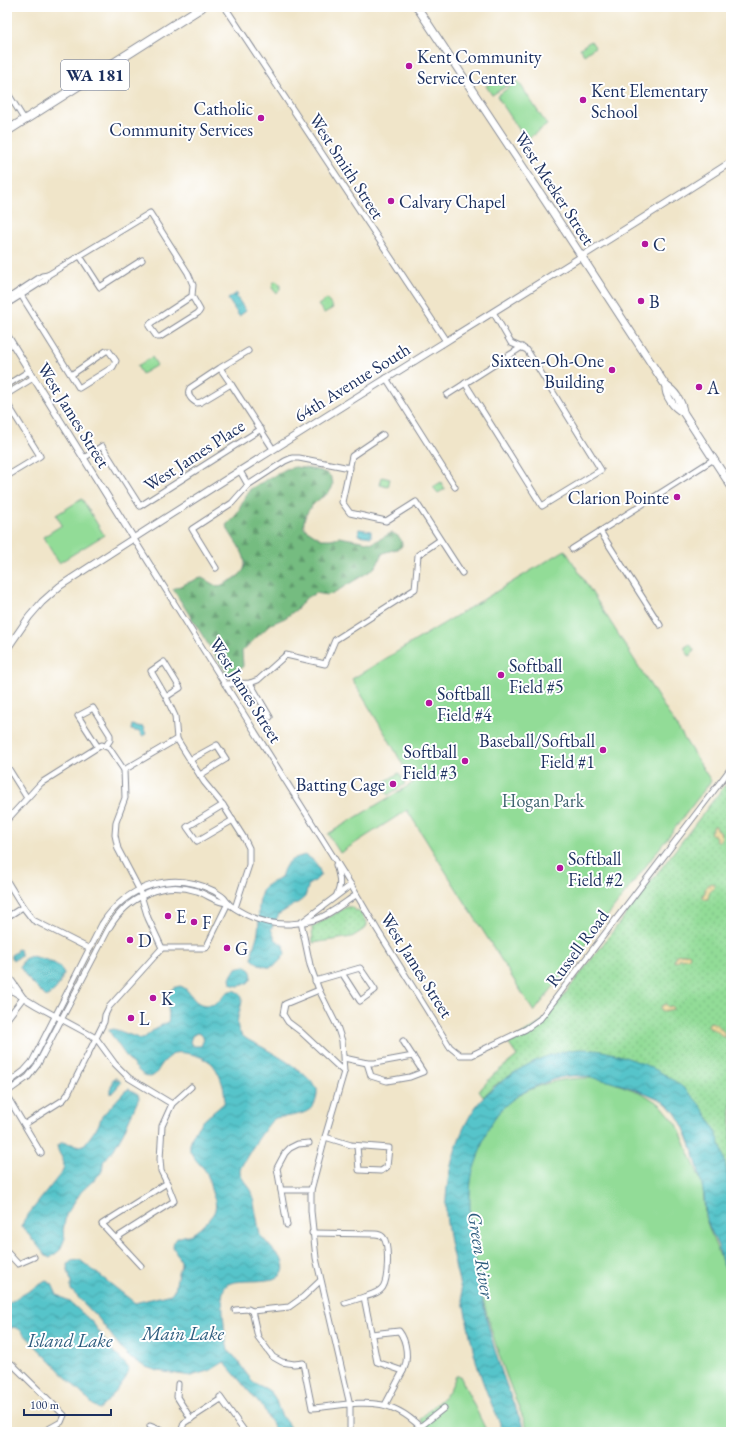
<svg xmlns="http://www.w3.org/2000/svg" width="738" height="1439" viewBox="0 0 738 1439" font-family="'EB Garamond',serif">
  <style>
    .grass { fill: url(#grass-dots); stroke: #56867a }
    .forest { fill: url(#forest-firs); stroke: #48766f }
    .sand { fill: url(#sand-dots); stroke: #84847e }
    .green { fill: #92dc97; stroke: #56867a }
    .water { fill: url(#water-waves); stroke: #387a94; fill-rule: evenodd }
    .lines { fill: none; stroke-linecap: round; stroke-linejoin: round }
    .minor-casing { stroke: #868a94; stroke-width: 7 }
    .tertiary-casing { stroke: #868a94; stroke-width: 8 }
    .secondary-casing { stroke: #868a94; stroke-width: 9 }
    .primary-casing { stroke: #868a94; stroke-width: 10 }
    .minor { stroke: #fff; stroke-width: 5 }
    .tertiary { stroke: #fff; stroke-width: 6 }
    .secondary { stroke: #fff; stroke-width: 7 }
    .primary { stroke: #fff; stroke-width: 8 }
    .poi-dot { fill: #b5179e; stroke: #fff; stroke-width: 1.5 }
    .labels { text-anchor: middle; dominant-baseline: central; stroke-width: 4; stroke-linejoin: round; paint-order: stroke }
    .shield { fill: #fff; stroke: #5f6d8e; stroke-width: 1 }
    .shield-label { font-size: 17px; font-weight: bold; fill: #1b2f5e }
    .poi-label { font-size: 18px; fill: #1b2f5e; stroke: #fff; text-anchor: start }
    .street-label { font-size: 18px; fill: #1b2f5e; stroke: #fff }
    .park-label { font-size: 18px; fill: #3f636f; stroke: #fff }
    .water-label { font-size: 19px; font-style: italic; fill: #2d5c7e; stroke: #fff }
  </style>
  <defs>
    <pattern id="grass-dots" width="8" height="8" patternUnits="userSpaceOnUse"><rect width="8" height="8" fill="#92dc97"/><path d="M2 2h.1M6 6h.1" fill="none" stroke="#7dbd85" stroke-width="1.8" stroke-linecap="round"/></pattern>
    <pattern id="forest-firs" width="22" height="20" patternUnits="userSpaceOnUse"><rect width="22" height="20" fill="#75bc80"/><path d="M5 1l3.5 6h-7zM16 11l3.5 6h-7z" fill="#5f996c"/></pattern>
    <pattern id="sand-dots" width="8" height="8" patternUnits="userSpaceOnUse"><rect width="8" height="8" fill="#eeda9e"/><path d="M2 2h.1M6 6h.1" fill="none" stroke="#ccbb8a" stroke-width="1.8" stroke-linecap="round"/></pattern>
    <pattern id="water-waves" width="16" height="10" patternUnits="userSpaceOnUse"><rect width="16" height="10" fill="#56c4ca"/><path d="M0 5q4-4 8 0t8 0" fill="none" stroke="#46a0a7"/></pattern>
  </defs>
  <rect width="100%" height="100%" fill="#fff"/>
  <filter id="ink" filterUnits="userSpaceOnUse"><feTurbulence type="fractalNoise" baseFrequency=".025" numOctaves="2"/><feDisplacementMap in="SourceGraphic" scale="8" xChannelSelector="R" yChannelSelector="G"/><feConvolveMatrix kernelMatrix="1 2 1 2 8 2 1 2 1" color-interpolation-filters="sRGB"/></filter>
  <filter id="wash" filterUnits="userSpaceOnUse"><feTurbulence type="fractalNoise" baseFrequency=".012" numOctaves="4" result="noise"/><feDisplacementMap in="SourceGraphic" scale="16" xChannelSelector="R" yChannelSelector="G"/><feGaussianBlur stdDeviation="0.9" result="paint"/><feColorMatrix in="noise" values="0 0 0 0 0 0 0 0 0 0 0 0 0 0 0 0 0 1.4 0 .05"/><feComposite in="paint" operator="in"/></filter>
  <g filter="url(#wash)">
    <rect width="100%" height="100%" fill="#f0e5c9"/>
    <g class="grass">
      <polygon points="725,785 731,790 731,1203 670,1079 516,1072 494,1086 483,1097 479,1091 493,1075 517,1056 508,1043 539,1024 548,1016"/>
      <polygon points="347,907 352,907 356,911 358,910 367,923 366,928 352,937 313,943 312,927"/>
    </g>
    <path class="forest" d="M295,467C305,468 317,469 326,473C333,476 335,485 330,491C327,495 321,497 317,501C310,507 302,517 304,528L321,539H331L339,537L373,543L391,533C398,535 402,538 402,546L400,548L386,552L382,554L377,565L372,570L332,594L327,595L316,593L306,598L297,609L285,618L271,624L242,651L243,666L240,670L227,674L173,589L197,579L202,578L218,587C225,583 232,581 238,576C257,562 232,541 226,525L236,515L250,489L286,469Z"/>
    <g class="sand">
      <polygon points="714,826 716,826 717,830 720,832 722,838 720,841 717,841 715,836 710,833"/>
      <polygon points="710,883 714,884 714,888 709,893 708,899 704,899 703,898 703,894 705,893 705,889"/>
      <polygon points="688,953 690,955 689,958 679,959 676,962 674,961 676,955"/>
      <polygon points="666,1004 668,1007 672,1006 673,1009 664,1011 661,1010 661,1006"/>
      <path d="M711,1022C717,1024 726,1031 725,1037H722C721,1036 720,1034 719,1033C714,1028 710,1031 708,1024Z"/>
    </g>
    <g class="green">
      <polygon points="591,41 595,47 584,55 580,48"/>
      <polygon points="502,76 508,85 492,95 486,86"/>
      <polygon points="518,81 547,125 526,140 497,96"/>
      <polygon points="276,281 280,284 280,289 277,294 272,288 273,283"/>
      <polygon points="327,299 333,308 324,313 318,305"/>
      <polygon points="152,357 157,365 142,374 137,366"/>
      <polygon points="382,477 390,479 388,487 380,485"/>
      <polygon points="441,482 445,489 438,493 433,487"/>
      <polygon points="82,499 104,535 59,563 43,537 62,525 56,515"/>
      <polygon points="565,550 711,781 534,1012 407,810 340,853 328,834 413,783 389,740 352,679"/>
      <polygon points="690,644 694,650 693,653 689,656 685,649 685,647"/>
      <polygon points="399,773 405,784 388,795 381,784"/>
      <path d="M600,1078L642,1093L661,1105L677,1124L703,1186L705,1217L713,1239L731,1283V1432H529C503,1371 483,1316 474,1250C470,1223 467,1194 473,1168C475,1161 478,1154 480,1148C486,1128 495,1111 513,1099C527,1089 553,1080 570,1079C580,1078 590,1078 600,1078Z"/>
      <polygon points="456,1376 460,1376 487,1432 429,1432 420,1419 449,1392"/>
    </g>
    <g class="water">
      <polygon points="237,293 238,295 236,296 246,311 239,316 228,299"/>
      <polygon points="359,529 371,531 371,537 358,535"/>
      <polygon points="132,725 143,727 146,734 142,736 140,732 131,730"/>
      <path d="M305,855C315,860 318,865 321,875L315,881L309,884L305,897L299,902L279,914L271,929L275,939L283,945L285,954C274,970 267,971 252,959C252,947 256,942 258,932C260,919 256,896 265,887C269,882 276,881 281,878C285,862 290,859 305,855Z"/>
      <polygon points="17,949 20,950 21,953 21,956 14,960 11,958 11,955 16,952"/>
      <path d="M31,956C43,959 58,961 64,973C61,983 56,991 46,997L28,979L20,967L24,959Z"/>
      <path d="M245,966C262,977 243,991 231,984L230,978L236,968Z"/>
      <path d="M180,986C192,989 191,1006 209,1005C224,1005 225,983 239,993C249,1000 230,1020 241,1034C246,1040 257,1044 264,1048C283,1059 305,1071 317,1089C318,1112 303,1114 285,1117C280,1117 276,1117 273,1120C268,1123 240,1165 240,1171C240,1179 249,1185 252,1192L260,1235L282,1260C295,1292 235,1274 226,1286C220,1293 223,1304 223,1313C224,1323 225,1340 228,1349C229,1352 232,1354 234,1356C240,1363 248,1378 255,1383C259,1386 264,1387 268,1390C277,1396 276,1405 281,1414C284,1421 290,1424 291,1432H276L263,1408L224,1362L211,1370L191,1376L158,1371L146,1367L130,1358L124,1352L99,1319L71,1290V1282L67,1265C70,1259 74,1259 80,1260L135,1303L171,1294L175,1289L178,1273L181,1265V1261L173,1247C173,1234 186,1238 195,1232C200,1229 214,1215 215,1210C217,1201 213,1197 211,1189C209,1182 209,1175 204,1169C200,1164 194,1159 191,1153C189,1150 190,1147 190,1144C194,1124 210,1116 224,1103C227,1092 219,1069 210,1062C202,1056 184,1051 174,1053C170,1057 166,1059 163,1063C158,1068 157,1076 150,1077C138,1078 116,1041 109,1031V1030L114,1029L141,1039H143L156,1028L168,1022C172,1010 158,990 180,986ZM197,1033L201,1034L204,1039L201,1046H193L190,1042L192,1036Z"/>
      <path d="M580,1049C604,1049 628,1057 650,1067C738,1107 731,1193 731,1279C729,1275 726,1271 724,1266C721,1260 720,1253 718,1246C714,1237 710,1229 707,1220C705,1212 705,1203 704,1195C699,1170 689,1129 672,1109C659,1093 602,1078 580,1076C562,1074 543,1083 526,1091C496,1107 487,1127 478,1157C475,1165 472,1173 471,1181C468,1207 471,1234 475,1259C484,1319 500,1377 526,1432H504C494,1410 484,1388 477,1364C470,1340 466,1315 461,1290C455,1264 448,1239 446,1213C444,1182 456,1137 473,1111C481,1098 493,1088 505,1079C527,1063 553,1051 580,1049Z"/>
      <polygon points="115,1077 116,1079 114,1081 118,1079 121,1083 111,1094 111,1086 113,1084 112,1081"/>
      <path d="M129,1089L138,1094L139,1098L123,1133L114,1149L103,1162V1168L101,1173L81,1192L66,1215L63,1231L65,1238L60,1250L50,1258L46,1256L22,1226L24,1220L62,1172C68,1159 58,1157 57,1145L63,1142L80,1146L85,1144L98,1126L102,1116L125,1091Z"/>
      <path d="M46,1281L52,1284L57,1295L69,1301L93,1323L112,1350L128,1367C129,1370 129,1369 128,1373C126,1380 105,1406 99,1409L93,1405L19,1329L13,1327L7,1331V1304Z"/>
    </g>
  </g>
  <g filter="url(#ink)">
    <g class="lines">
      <g class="minor-casing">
        <g id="minor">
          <polyline points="225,7 446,341"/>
          <polyline points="7,92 24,119"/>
          <polyline points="80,256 100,287 142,260"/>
          <polyline points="19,291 21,295 79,388 113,367 116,361 109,351 106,351 71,375"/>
          <polyline points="7,299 42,276 48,275 150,213 188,273 193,285 192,296 151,323 149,326 157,337 160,337 198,313 200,310 192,296"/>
          <polyline points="7,304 45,280 48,275"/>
          <path d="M220,368L190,388C186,394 191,400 197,403L201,402L231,384L220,368L248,351"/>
          <polyline points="386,378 455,487"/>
          <polyline points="465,383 542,506 601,470 527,350 511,343 493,312"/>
          <polyline points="231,384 273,449"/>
          <polyline points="7,385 29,371"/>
          <polyline points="7,394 33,378"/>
          <polyline points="447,395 522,347"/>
          <polyline points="7,403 40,456 7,476"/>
          <polyline points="383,435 352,456 342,502 350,513 386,521 416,502 462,573"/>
          <polyline points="84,458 102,446 140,506 261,429"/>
          <polyline points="240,471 248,485"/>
          <polyline points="600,531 660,625"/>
          <polyline points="134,539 351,885 378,931 450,1047 460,1055 472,1055 526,1029 540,1019 731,768"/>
          <polyline points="572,549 714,459"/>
          <polyline points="216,568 192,529 232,503 248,485 285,461 292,458 299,458 350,468"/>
          <polyline points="250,683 270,717"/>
          <polyline points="225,684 250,683 258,680 286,655 325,664 335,640 415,589 418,555 440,540"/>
          <polyline points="166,697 180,688 164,662 151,671 166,697 175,716 177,739 204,782 223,805 244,838 249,848 249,865 235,908"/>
          <polyline points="106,746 110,740 110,735 93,708 78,716 98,747 102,745 109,748 124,770 125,798 116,822 115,835 118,849 139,889 148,918 162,948"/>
          <polyline points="190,760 217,745 226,759 200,775"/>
          <polyline points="7,766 27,798"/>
          <polyline points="124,770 177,739"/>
          <polyline points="223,805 187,827 197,841 233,820"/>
          <polyline points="7,820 41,783 98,747"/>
          <path d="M336,865C339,875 342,884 337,894"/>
          <polyline points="7,881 23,907 33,920 90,949"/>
          <polyline points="7,917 23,907"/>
          <polyline points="301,922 310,965 319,990 337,1026 342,1041 344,1072 325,1137 311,1190 311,1211 316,1258 350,1405 350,1432"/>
          <polyline points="302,922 351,885"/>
          <polyline points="7,974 23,997"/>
          <polyline points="315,981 360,968 375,990 360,1001 342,973"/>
          <polyline points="7,986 14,992 37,1006 96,1038 115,1064 129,1078 172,1104"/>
          <polyline points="319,990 285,1004 283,1014 288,1022 300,1031 344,1072"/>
          <polyline points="7,1019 23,998"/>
          <polyline points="344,1058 367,1063 375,1063 413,1056"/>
          <polyline points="367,1063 371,1076 387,1081 410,1077 423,1072 403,1041"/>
          <path d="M7,1084L24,1071L32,1062L102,924C127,885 172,870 214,891C217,893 221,895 224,898C226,900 227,903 230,905C247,917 268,925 290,924C299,923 309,922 317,919C331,914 344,903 356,895"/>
          <path d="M7,1092L28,1077L38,1064L109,928C127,897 162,880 197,891C208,895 217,903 228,903"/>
          <polyline points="7,1096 41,1153"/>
          <polyline points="25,1124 63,1100 68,1094 104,1022 105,1015 109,1007 162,948 206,948 228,903"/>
          <polyline points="325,1137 351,1145 389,1148 387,1167 381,1171 359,1170 357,1146"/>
          <polyline points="281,1190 311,1190"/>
          <polyline points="287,1225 277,1168 285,1153 290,1148 298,1144 309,1143"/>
          <path d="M312,1233L375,1234C378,1234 381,1235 383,1237C390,1244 388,1279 383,1287C379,1293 371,1295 364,1297L377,1362L403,1371L385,1405"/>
          <polyline points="116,1238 174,1201 167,1183"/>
          <polyline points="7,1252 18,1264 34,1257"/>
          <polyline points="141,1266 102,1224 167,1183 161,1171 160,1159 162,1126 172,1104 191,1087"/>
          <polyline points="345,1303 364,1297"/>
          <polyline points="235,1310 248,1309 252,1311 289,1307 303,1297 320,1281"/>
          <path d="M252,1311L258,1337L273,1357L282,1362L294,1364L303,1363L312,1408C359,1404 389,1392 425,1432"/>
          <path d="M371,1334L399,1331C407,1341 409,1360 403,1371"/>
          <polyline points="7,1370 12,1364 64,1415 61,1422 43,1432"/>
          <polyline points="178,1384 177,1397 191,1419"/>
          <polyline points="220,1397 245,1432"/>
          <polyline points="150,1426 165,1432"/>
          <polyline points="420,1427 444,1408"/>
          <polyline points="181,1432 184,1423 221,1399"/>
        </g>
      </g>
      <g class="tertiary-casing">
        <g id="tertiary">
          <polyline points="7,335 134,539"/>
          <path d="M7,649L29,617L42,602L60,586C281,441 508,305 731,162"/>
        </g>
      </g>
      <g class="secondary-casing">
        <g id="secondary">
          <path d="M417,7L552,211L666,386C675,391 682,402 683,412L731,486"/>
          <path d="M666,386C665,396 674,408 683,412"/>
        </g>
      </g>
      <g class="primary-casing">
        <polyline id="primary" points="7,131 202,7"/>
      </g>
      <use href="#minor" class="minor"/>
      <use href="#tertiary" class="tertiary"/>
      <use href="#secondary" class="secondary"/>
      <use href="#primary" class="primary"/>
    </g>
  </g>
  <g class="poi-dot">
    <circle cx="409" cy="66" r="4"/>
    <circle cx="583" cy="100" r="4"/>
    <circle cx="261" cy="118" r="4"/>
    <circle cx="391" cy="201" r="4"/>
    <circle cx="645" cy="244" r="4"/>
    <circle cx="641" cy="301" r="4"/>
    <circle cx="612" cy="370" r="4"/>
    <circle cx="699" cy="387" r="4"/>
    <circle cx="677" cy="497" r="4"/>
    <circle cx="501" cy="675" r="4"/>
    <circle cx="429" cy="703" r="4"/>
    <circle cx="603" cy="750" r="4"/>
    <circle cx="465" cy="761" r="4"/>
    <circle cx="393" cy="784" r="4"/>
    <circle cx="560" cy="868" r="4"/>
    <circle cx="168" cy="916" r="4"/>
    <circle cx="194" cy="922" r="4"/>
    <circle cx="130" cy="940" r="4"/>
    <circle cx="227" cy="948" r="4"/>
    <circle cx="153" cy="998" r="4"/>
    <circle cx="131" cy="1018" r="4"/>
  </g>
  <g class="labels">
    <rect class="shield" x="61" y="60" width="68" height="30" rx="3"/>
    <g class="shield-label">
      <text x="95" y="75">WA 181</text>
    </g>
    <g class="poi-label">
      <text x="417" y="56">Kent Community<tspan x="417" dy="21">Service Center</tspan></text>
      <text x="591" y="90">Kent Elementary<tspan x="591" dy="21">School</tspan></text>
      <text x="253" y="108" text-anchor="end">Catholic<tspan x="253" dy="21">Community Services</tspan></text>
      <text x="399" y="201">Calvary Chapel</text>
      <text x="653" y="244">C</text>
      <text x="649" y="301">B</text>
      <text x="604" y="360" text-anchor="end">Sixteen-Oh-One<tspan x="604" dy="21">Building</tspan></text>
      <text x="707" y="387">A</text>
      <text x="669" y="497" text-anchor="end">Clarion Pointe</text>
      <text x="509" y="665">Softball<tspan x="509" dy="21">Field #5</tspan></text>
      <text x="437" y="693">Softball<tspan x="437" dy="21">Field #4</tspan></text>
      <text x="595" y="740" text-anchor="end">Baseball/Softball<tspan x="595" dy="21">Field #1</tspan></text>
      <text x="457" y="751" text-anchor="end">Softball<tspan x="457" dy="21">Field #3</tspan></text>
      <text x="385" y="784" text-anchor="end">Batting Cage</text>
      <text x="568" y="858">Softball<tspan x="568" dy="21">Field #2</tspan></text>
      <text x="176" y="916">E</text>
      <text x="202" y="922">F</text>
      <text x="138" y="940">D</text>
      <text x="235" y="948">G</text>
      <text x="161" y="998">K</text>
      <text x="139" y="1018">L</text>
    </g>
    <g class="street-label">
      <text transform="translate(347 166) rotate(57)">West Smith Street</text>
      <text transform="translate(555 188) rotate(57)">West Meeker Street</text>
      <text transform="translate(352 382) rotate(-32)">64th Avenue South</text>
      <text transform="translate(74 415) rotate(58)">West James Street</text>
      <text transform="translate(194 455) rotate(-33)">West James Place</text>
      <text transform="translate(246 690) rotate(58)">West James Street</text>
      <text transform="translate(577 948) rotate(-53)">Russell Road</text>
      <text transform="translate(417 965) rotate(58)">West James Street</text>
    </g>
    <g class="park-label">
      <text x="543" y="800">Hogan Park</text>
    </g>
    <g class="water-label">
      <text transform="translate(481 1255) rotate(81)">Green River</text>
      <text x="183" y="1333">Main Lake</text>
      <text x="70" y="1340">Island Lake</text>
    </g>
  </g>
  <rect width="738" height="1439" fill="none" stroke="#fff" stroke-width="24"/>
  <path d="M24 1409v6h87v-6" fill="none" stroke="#1b2f5e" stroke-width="2"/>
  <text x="30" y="1409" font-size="12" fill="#1b2f5e" stroke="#ffffff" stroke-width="3" paint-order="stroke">100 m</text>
</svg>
